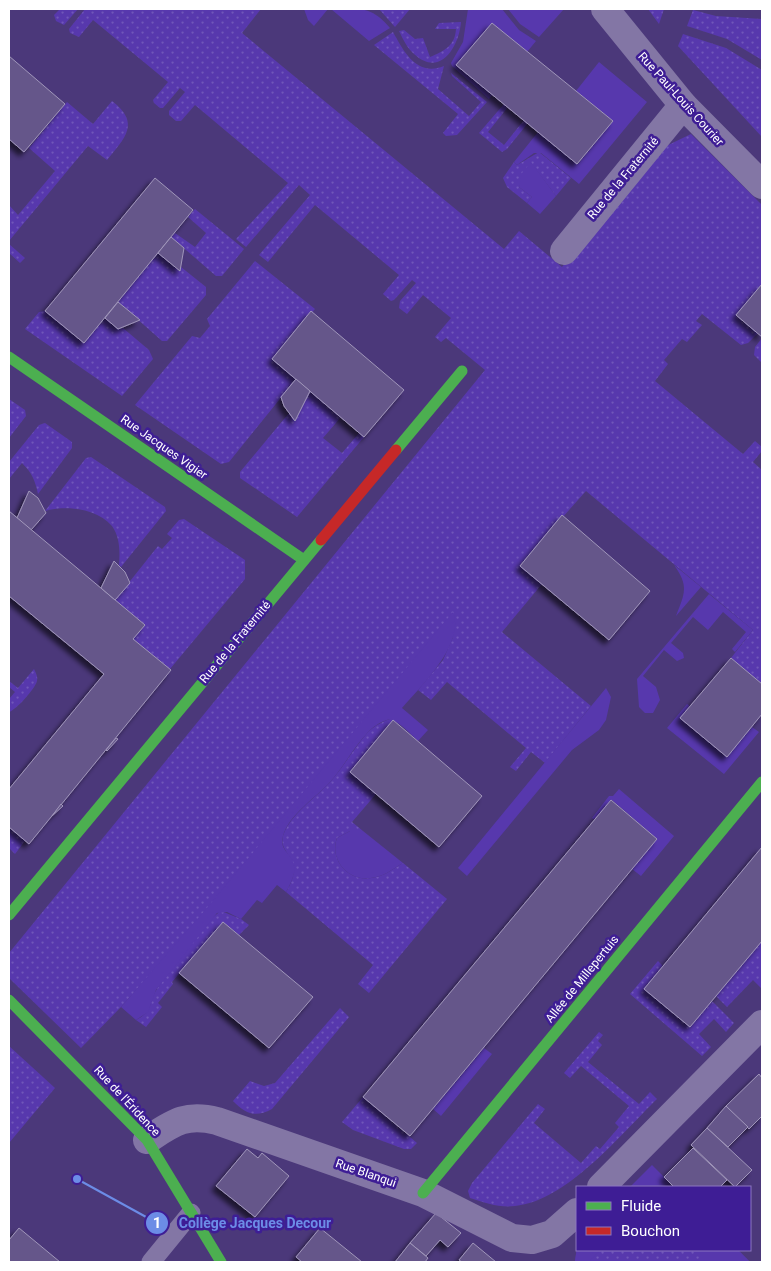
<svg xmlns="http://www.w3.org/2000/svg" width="771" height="1271" viewBox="0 0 771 1271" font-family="Roboto,sans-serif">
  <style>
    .grass { fill: url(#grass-dots) }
    .garden { fill: #5738ad }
    .building { fill: #65568a; stroke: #a096ba; filter: url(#shadow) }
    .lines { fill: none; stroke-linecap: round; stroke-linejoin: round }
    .lane { stroke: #8376a5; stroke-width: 19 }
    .street { stroke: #8376a5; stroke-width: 28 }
    .fast { stroke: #4caf50; stroke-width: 11 }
    .jam { stroke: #c62828; stroke-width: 11 }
    .labels { text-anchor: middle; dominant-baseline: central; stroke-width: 5; stroke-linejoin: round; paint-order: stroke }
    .street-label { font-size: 12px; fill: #fff; stroke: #3e1d95 }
    .leader { fill: none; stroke: #6c8ce6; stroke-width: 2 }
    .callout-dot { fill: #6c8ce6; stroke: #3e1d95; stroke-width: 2 }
    .mark-label { font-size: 15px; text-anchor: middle; font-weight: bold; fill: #fff }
    .callout-label { font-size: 14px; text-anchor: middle; font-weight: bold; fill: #6c8ce6; stroke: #3e1d95; stroke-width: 5; stroke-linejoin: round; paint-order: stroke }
  </style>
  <defs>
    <pattern id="grass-dots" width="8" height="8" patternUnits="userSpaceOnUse" patternTransform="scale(1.25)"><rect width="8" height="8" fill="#5738ad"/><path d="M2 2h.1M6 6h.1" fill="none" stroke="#7056b9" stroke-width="1.8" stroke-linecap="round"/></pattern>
    <filter id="shadow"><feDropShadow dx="-4.5" dy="4.5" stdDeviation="2.5" flood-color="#0009"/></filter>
  </defs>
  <rect width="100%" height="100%" fill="#4b387a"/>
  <g class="grass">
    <polygon points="60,9 78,9 64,25 56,21 54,15"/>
    <polygon points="85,9 261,9 242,33 504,249 519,231 562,267 658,150 691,134 762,205 762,284 737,315 758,333 748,343 741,345 702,314 696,321 702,325 687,342 682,339 664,360 668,364 655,381 743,454 755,441 762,447 762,451 753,462 762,470 762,684 731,658 753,630 586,491 520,565 542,584 502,632 591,706 545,763 531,752 516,771 510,767 526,748 447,682 431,700 418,690 443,660 453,637 121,1007 81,1048 9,978 9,953 485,370 446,338 441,342 435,337 451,318 423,295 407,314 399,308 400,301 416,283 412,280 394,300 391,301 383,294 399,275 315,205 268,262 259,255 310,195 299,185 246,247 236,239 288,183 195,105 181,121 176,121 169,115 169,111 185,92 180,88 163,108 160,108 154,103 153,100 168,82 93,20 79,37 70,33 69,29"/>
    <polygon points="379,9 410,9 395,27"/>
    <polygon points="648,9 664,9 659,24"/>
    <polygon points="693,10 716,16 762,19 762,60 727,39 687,26"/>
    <path d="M461,22C459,47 440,78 414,54C407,48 403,39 399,31L404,30L415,39L423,38L430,57C444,51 455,46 456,29H435L439,23Z"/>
    <path d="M393,32C404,52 417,77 444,66L438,89L469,116L481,102L452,76L451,73L487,102L457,135L446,136L443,133L458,114L374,45Z"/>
    <polygon points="683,34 726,48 762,70 762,137 678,46"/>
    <path d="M112,101C141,123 125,138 107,160L88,146L9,241V205L18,215L55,171L29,148L67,102L93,124Z"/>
    <polygon points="504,104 508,107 488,132 504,145 524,120 528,123 507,149 502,152 479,133"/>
    <polygon points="539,152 571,178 556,196 531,163 519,187 532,197 527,203 507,187 503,178 514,162 517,165"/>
    <polygon points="195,209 244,249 222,276 216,276 171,237 175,233 195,247 206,233 188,217"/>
    <polygon points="9,244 25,258 20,263 9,253"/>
    <polygon points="158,253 179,271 181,267 206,287 206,295 167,341 162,341 118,302"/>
    <polygon points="255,261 315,309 272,359 296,379 229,462 221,464 135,405 192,336 200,338 210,326 207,319"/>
    <polygon points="45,311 84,343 105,318 118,329 123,328 149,350 153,359 122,396 25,329 39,312"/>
    <polygon points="762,338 762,363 754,355 755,347"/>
    <polygon points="310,391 341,417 323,438 342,453 359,433 364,437 297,517 240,478 240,472 289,413 295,420"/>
    <polygon points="9,399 25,410 26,416 9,438"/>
    <path d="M45,423L72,442V448L38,494C35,480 32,473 22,463L9,479V462L39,425Z"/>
    <path d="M91,457L165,507L166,511L121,567L119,565C120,552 120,537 112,526C97,508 65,505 45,511L86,458Z"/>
    <polygon points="184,519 245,560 245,579 170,669 133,639 145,625 115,600 158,546 162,549 172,538 167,534 179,520"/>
    <path d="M34,669C36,673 38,677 37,681C35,689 16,710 9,712V699L15,692L9,687V681L18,688Z"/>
    <path d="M387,720H393L350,772L376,794L352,822L363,831H350L337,838C329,859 348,882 371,878C383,877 393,869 403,863L447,899L369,993L358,984L373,965L286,892C307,857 278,856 283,836C290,814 316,798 331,781C344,766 354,748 368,732C373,727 380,723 387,720Z"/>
    <polygon points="9,827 25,841 15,854 9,848"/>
    <path d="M221,911L241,919L249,925L239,935L223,922L172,982L173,984L158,1003L162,1007L146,1027L136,1020C154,1011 148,1002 157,989C169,970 203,922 221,911Z"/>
    <polygon points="762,941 762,989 753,980 727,1007 716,996"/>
    <polygon points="658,961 663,966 644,989 690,1027 712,1001 734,1023 726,1032 714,1019 699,1034 711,1047 702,1056 630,994"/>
    <path d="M340,1008L349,1017L272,1109C255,1118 246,1114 233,1101L250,1081L264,1086L275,1083Z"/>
    <path d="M599,1032L603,1035L598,1041L602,1045L588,1062L639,1104L650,1092L657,1099C621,1134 567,1201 515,1206C500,1208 485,1203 470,1198L468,1191L472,1183L538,1104L545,1109L534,1123L581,1163L596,1146L600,1149L619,1127L615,1123L629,1106L581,1066L570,1078L564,1073Z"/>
    <polygon points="9,1046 55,1088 9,1143"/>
    <polygon points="363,1097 417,1143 411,1149 404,1149 353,1130 342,1122"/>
    <polygon points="577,1246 577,1250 738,1250 750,1262 575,1262"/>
  </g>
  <g class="garden">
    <polygon points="304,9 328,9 314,26 308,20"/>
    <path d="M331,9C359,9 371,5 390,28L369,41Z"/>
    <polygon points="468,9 502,9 519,30 536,41 489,99 452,66 451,63 463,42"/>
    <polygon points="508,9 564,9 539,37 520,24"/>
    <polygon points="599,62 647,102 579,184 541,153 534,153 517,165 514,162 538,132 578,164 613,121 576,91"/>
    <polygon points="531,162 556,196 540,214 527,203 532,197 519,187 522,173"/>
    <path d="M674,565L701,587L676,616C685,593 689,586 674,565Z"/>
    <polygon points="709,594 753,630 735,652 732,649 746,632 723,612 708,630 693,617 671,643 683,653 684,658 677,661 664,650 643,676 656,687 660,700 653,713 645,713 639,707 637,679"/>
    <path d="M453,612C465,644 422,685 402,708L428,730L418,741C411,735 397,718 387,720C380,722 373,727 368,732C354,747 344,766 331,781C316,798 289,814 283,836C277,858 309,853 286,892L277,885L262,903L257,900L241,919L227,912L217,913L156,990L148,1012L136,1020L121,1007L206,909Z"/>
    <polygon points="606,688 611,697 606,720 599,730 572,750 467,876 458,868"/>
    <polygon points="687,704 690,706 680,718 727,757 752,727 759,732 724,774 667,728"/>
    <polygon points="619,789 674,836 641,876 632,869 657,839 612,800 595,820 592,818 609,796 613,796"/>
    <path d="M350,831H363L403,863C393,869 383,877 371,878C348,882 329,859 337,838Z"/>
    <polygon points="484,1048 492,1054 441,1116 433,1109"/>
    <polygon points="652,1165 674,1187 630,1187"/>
    <polygon points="577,1246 577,1250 600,1250 589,1262 575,1262"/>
    <polygon points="695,1250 738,1250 750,1262 709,1262"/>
  </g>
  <g class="building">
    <polygon points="492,23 613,121 577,164 456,65"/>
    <polygon points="9,56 65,104 24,152 9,139"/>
    <polygon points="155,178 193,210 84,343 45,311"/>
    <polygon points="171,237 184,248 180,271 158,253"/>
    <polygon points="762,284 762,337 736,315"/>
    <polygon points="118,302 140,320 118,329 105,318"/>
    <polygon points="311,311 404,390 364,437 272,359"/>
    <polygon points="296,379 310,391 295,421 284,406 281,397"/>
    <polygon points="29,491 38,498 46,513 31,530 17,518"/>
    <polygon points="9,511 145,625 133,639 171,670 29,844 9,827 9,789 104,674 9,596"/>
    <polygon points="562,515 650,591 609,640 520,566"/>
    <polygon points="114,561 125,572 130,583 115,600 101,588"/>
    <polygon points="731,658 762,684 762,714 727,757 680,718"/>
    <polygon points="393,720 482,796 439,847 350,772"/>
    <polygon points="116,738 118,739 107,751 106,750"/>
    <polygon points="611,800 657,839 410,1136 363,1097"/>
    <polygon points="61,804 63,806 52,816"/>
    <polygon points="762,847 762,941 690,1027 644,989"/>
    <polygon points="223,922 313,997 269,1048 179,973"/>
    <polygon points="759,1074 762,1078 762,1116 749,1129 726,1106"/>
    <polygon points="726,1106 748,1127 728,1147 707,1128"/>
    <polygon points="707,1128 752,1170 735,1187 691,1145"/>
    <polygon points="693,1148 727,1180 720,1187 674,1187 664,1177"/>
    <polygon points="247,1149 258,1158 262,1153 289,1176 255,1217 216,1186"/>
    <polygon points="436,1213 461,1233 448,1247 440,1240 426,1256 410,1243"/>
    <polygon points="19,1228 60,1262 9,1262 9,1240"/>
    <polygon points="320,1228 362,1262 302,1262 296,1257"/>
    <polygon points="410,1243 428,1258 425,1262 395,1262"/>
    <polygon points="473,1243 496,1262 462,1262 459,1260"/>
  </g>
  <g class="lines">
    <polyline class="lane" points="151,1262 191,1213"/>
    <g class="street">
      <polyline points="605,9 683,105 762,185"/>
      <polyline points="564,251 683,105"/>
      <path d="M147,1140C173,1123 185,1113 217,1121L423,1193L512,1238L532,1240L552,1234L577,1212"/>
      <polyline points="601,1187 762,1024"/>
    </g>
    <g class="fast">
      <polyline points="9,357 304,560"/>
      <polyline points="396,450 462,371"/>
      <polyline points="9,915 321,540"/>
      <polyline points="9,1000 147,1140 221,1262"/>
      <polyline points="423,1193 762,782"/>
    </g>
    <polyline class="jam" points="321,540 396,450"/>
  </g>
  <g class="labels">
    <g class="street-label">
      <text transform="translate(681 99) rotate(48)">Rue Paul-Louis Courier</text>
      <text transform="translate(623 178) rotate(-50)">Rue de la Fraternité</text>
      <text transform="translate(164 447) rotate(35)">Rue Jacques Vigier</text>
      <text transform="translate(235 642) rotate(-50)">Rue de la Fraternité</text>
      <text transform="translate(582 979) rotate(-51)">Allée de Millepertuis</text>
      <text transform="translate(127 1101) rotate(47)">Rue de l'Éridence</text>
      <text transform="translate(366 1173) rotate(19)">Rue Blanqui</text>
    </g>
  </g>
  <path class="leader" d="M77 1179L157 1223"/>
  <g class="callout-dot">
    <circle cx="77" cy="1179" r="5"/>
    <circle cx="157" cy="1223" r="12"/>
  </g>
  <g class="mark-label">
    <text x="157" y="1228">1</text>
  </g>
  <g class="callout-label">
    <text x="255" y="1228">Collège Jacques Decour</text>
  </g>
  <rect width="771" height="1271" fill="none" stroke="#ffffff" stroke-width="20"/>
  <rect x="576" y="1186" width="175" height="65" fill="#3e1d95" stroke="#8b77bf"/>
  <rect x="586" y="1202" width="25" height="8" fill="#4caf50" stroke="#8b77bf"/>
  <text x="621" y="1211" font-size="15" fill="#ffffff">Fluide</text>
  <rect x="586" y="1227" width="25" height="8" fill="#c62828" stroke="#8b77bf"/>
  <text x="621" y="1236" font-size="15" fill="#ffffff">Bouchon</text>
</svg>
